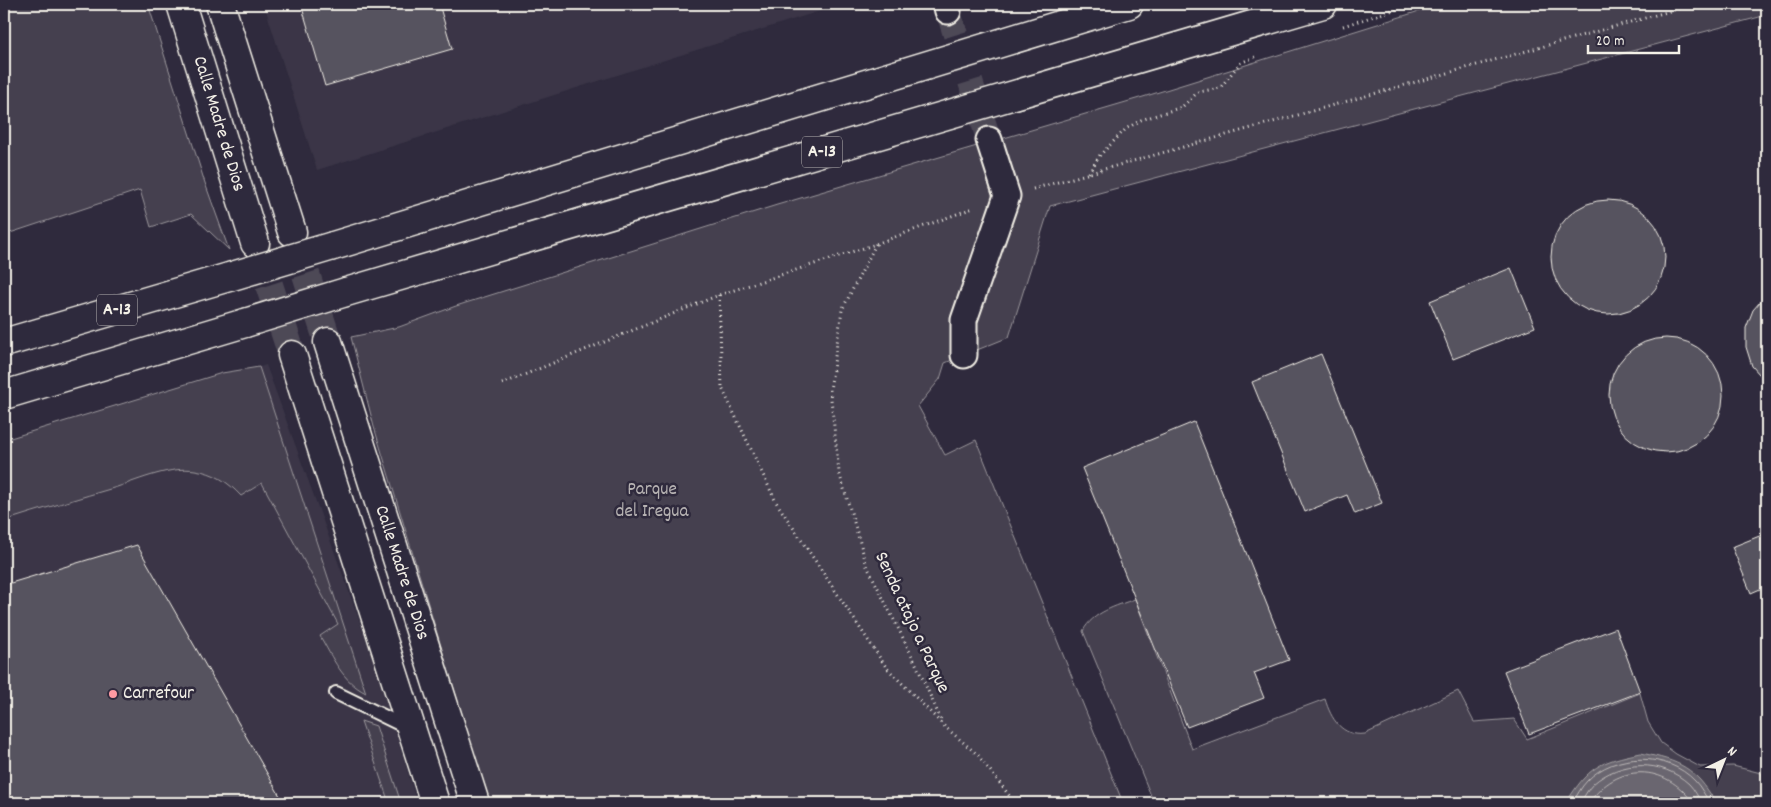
<svg xmlns="http://www.w3.org/2000/svg" width="1771" height="807" viewBox="0 0 1771 807" font-family="Dekko,sans-serif">
  <style>
    .built { fill: #3b3647 }
    .green { fill: #454050; stroke: #9c989c }
    .water { fill: #6a6670; stroke: #a19ea0 }
    .lines { fill: none; stroke-linecap: round; stroke-linejoin: round }
    .shore { stroke: #bdb9b8; stroke-width: 1 }
    .building { fill: #56525f; stroke: #f4f1e8 }
    .street-tunnel { stroke: #4d4857; stroke-width: 25; stroke-dasharray: 25 12; stroke-linecap: butt }
    .secondary-tunnel { stroke: #4d4857; stroke-width: 28; stroke-dasharray: 28 14; stroke-linecap: butt }
    .lane-casing { stroke: #f4f1e8; stroke-width: 16 }
    .street-casing { stroke: #f4f1e8; stroke-width: 29 }
    .secondary-casing { stroke: #f4f1e8; stroke-width: 31 }
    .highway-casing { stroke: #f4f1e8; stroke-width: 31 }
    .path { stroke: #f4f1e8; stroke-width: 3; stroke-dasharray: 1 4; stroke-linecap: butt }
    .lane { stroke: #2f2a3d; stroke-width: 12 }
    .street { stroke: #2f2a3d; stroke-width: 25 }
    .secondary { stroke: #2f2a3d; stroke-width: 28 }
    .highway { stroke: #2f2a3d; stroke-width: 28 }
    .highway-bridge-casing { stroke: #f4f1e8; stroke-width: 31; stroke-linecap: butt }
    .highway-bridge { stroke: #2f2a3d; stroke-width: 28 }
    .poi-dot { fill: #ff9aa2; stroke: #2f2a3d; stroke-width: 2 }
    .labels { text-anchor: middle; dominant-baseline: central; stroke-width: 5; stroke-linejoin: round; paint-order: stroke }
    .shield { fill: #2f2a3d; stroke: #b9b5b5; stroke-width: 1 }
    .shield-label { font-size: 18px; font-weight: bold; fill: #f4f1e8 }
    .street-label { font-size: 19px; fill: #f4f1e8; stroke: #2f2a3d }
    .park-label { font-size: 19px; fill: #b7b3b3; stroke: #2f2a3d }
    .poi-label { font-size: 19px; fill: #f4f1e8; stroke: #2f2a3d; text-anchor: start }
  </style>
  <rect width="100%" height="100%" fill="#2f2a3d"/>
  <filter id="ink" filterUnits="userSpaceOnUse"><feTurbulence type="fractalNoise" baseFrequency=".02" numOctaves="2"/><feDisplacementMap in="SourceGraphic" scale="10" xChannelSelector="R" yChannelSelector="G"/><feConvolveMatrix kernelMatrix="1 2 1 2 8 2 1 2 1" color-interpolation-filters="sRGB"/></filter>
  <g filter="url(#ink)">
    <g class="built">
      <polygon points="264,4 842,4 317,170"/>
      <polygon points="266,365 379,674 417,803 4,803 4,449"/>
    </g>
    <g class="green">
      <polygon points="4,4 148,4 205,183 229,250 191,214 151,227 140,190 4,235"/>
      <polygon points="1442,4 1767,4 1767,15 1050,206 1009,337 945,363 940,379 918,406 945,455 976,440 1123,803 489,803 374,427 351,337 399,327 456,306 777,205 1143,97"/>
      <path d="M259,367L366,693C343,682 332,657 320,636L338,624L262,483L241,496C228,482 215,473 195,470C171,466 141,479 117,487C79,498 42,509 4,521V440L222,373Z"/>
      <path d="M1135,599L1192,749L1325,699C1331,719 1342,737 1365,734L1458,691L1474,722L1514,719L1527,739L1640,693L1648,722L1661,743L1676,754L1700,767L1733,766L1761,773L1767,788V803H1154L1083,631C1093,612 1116,606 1135,599Z"/>
      <polygon points="361,721 376,726 401,803 389,803"/>
    </g>
    <path class="water" d="M1641,753C1680,761 1695,767 1716,803H1566C1588,767 1600,761 1641,753Z"/>
    <g class="lines">
      <g class="shore">
        <path d="M1572,803C1577,796 1581,787 1587,781C1614,752 1668,752 1695,781C1701,787 1705,796 1710,803"/>
        <path d="M1580,803C1584,797 1588,789 1593,784C1620,760 1662,759 1689,784C1694,789 1698,797 1702,803"/>
        <path d="M1589,803C1616,762 1666,763 1693,803"/>
      </g>
    </g>
    <g class="building">
      <polygon points="301,4 439,4 452,49 325,86"/>
      <circle cx="1608" cy="257" r="57"/>
      <polygon points="1511,268 1535,327 1453,359 1430,301"/>
      <polygon points="1767,294 1767,383 1752,366 1746,347 1746,328 1753,310"/>
      <circle cx="1666" cy="395" r="57"/>
      <polygon points="1321,354 1382,503 1355,514 1347,495 1305,512 1252,382"/>
      <polygon points="1194,422 1289,660 1254,673 1264,698 1187,727 1082,468"/>
      <polygon points="1767,533 1767,586 1751,593 1732,547"/>
      <polygon points="137,545 284,803 4,803 4,585"/>
      <polygon points="1616,628 1640,692 1529,734 1504,671"/>
    </g>
    <g class="lines">
      <polyline class="street-tunnel" points="948,11 989,140"/>
      <g class="secondary-tunnel">
        <polyline points="293,234 328,342"/>
        <polyline points="256,245 292,355"/>
      </g>
      <g class="lane-casing">
        <polyline id="lane" points="336,693 410,729"/>
      </g>
      <g class="street-casing">
        <g id="street">
          <polyline points="946,4 948,11"/>
          <polyline points="964,355 964,320 1007,196 989,140"/>
        </g>
      </g>
      <g class="secondary-casing">
        <g id="secondary">
          <polyline points="181,4 255,243"/>
          <polyline points="220,4 292,232"/>
          <polyline points="328,342 475,803"/>
          <polyline points="292,355 435,803"/>
        </g>
      </g>
      <g class="highway-casing">
        <g id="highway">
          <polyline points="333,246 1129,4"/>
          <polyline points="346,292 1323,4"/>
          <polyline points="4,343 229,277"/>
          <polyline points="4,395 245,323"/>
        </g>
      </g>
      <g class="path">
        <polyline points="1343,26 1412,4"/>
        <polyline points="1089,173 1100,155 1126,129 1141,120 1182,107 1198,92 1220,88 1240,63 1255,57"/>
        <polyline points="1033,189 1695,4"/>
        <polyline points="876,244 842,310 830,390 839,472 867,566 916,664 942,722"/>
        <polyline points="719,295 722,388 776,502 886,667 943,725 978,755 1015,803"/>
        <polyline points="502,384 719,295 876,244 973,208"/>
      </g>
      <use href="#lane" class="lane"/>
      <use href="#street" class="street"/>
      <use href="#secondary" class="secondary"/>
      <use href="#highway" class="highway"/>
      <g class="highway-bridge-casing">
        <g id="highway-bridge">
          <polyline points="229,277 333,246"/>
          <polyline points="245,323 346,292"/>
        </g>
      </g>
      <use href="#highway-bridge" class="highway-bridge"/>
    </g>
  </g>
  <circle class="poi-dot" cx="113" cy="694" r="5"/>
  <g class="labels">
    <g class="shield">
      <rect x="802" y="136.5" width="40" height="31" rx="4"/>
      <rect x="97" y="294.5" width="40" height="31" rx="4"/>
    </g>
    <g class="shield-label">
      <text x="822" y="152">A-13</text>
      <text x="117" y="310">A-13</text>
    </g>
    <g class="street-label">
      <text transform="translate(218 124) rotate(73)">Calle Madre de Dios</text>
      <text transform="translate(401 573) rotate(72)">Calle Madre de Dios</text>
      <text transform="translate(911 623) rotate(65)">Senda atajo a Parque</text>
    </g>
    <g class="park-label">
      <text x="652" y="490">Parque<tspan x="652" dy="22">del Iregua</tspan></text>
    </g>
    <g class="poi-label">
      <text x="123" y="694">Carrefour</text>
    </g>
  </g>
  <rect width="1771" height="807" fill="none" stroke="#2f2a3d" stroke-width="20"/>
  <rect x="10" y="10" width="1751" height="787" fill="none" stroke="#f4f1e8" stroke-width="2" filter="url(#ink)"/>
  <g transform="translate(1724 760) rotate(43)" stroke="#2f2a3d" stroke-width="4" paint-order="stroke">
  <path d="M0-4L9 19L0 12L-9 19Z" fill="#f4f1e8"/>
  <text y="-8" font-size="14" font-weight="bold" text-anchor="middle" fill="#f4f1e8">N</text>
  </g>
  <path d="M1588 45v8h91v-8" fill="none" stroke="#f4f1e8" stroke-width="2.5"/>
  <text x="1596" y="45" font-size="15" fill="#f4f1e8" stroke="#2f2a3d" stroke-width="4" paint-order="stroke">20 m</text>
</svg>
